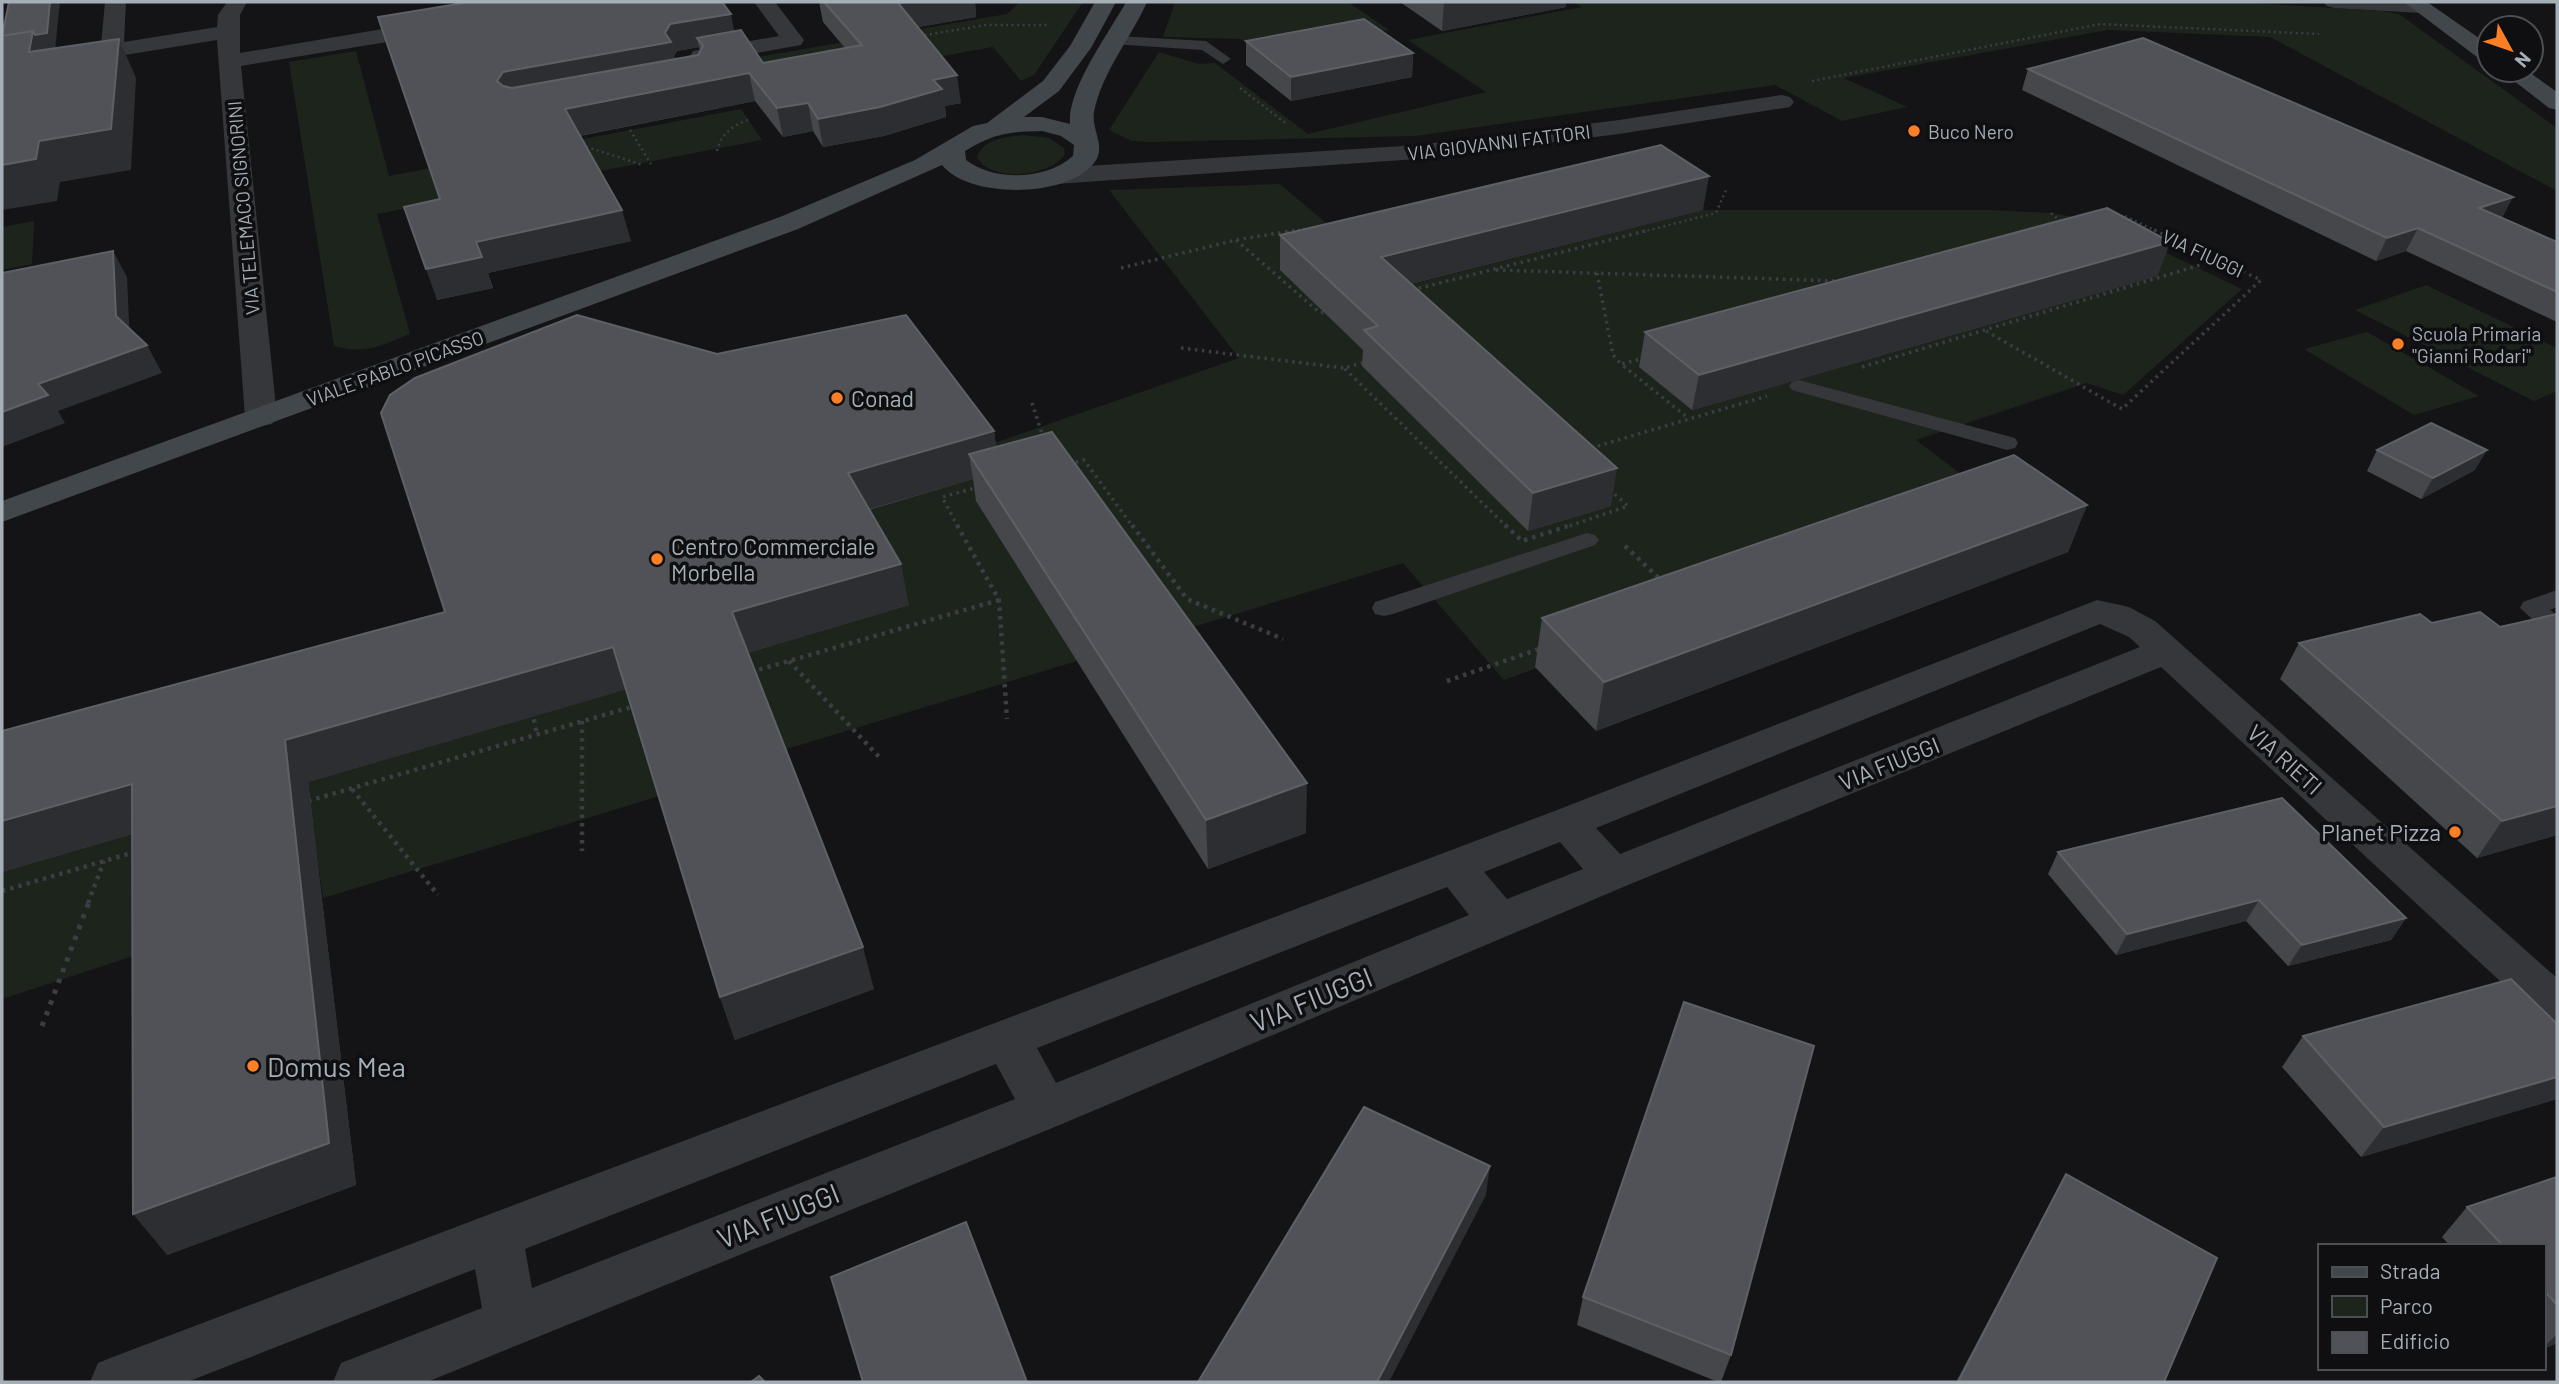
<svg xmlns="http://www.w3.org/2000/svg" width="2559" height="1384" viewBox="0 0 2559 1384" font-family="Barlow,sans-serif">
  <style>
    .green { fill: #1c241c }
    .lines { fill: none; stroke-linecap: round; stroke-linejoin: round }
    .path-far3 { stroke: #3a3e42; stroke-width: 2.5; stroke-dasharray: 2 3.5; stroke-linecap: butt }
    .path-far2 { stroke: #3a3e42; stroke-width: 3.5; stroke-dasharray: 2.5 4.5; stroke-linecap: butt }
    .path-far1 { stroke: #3a3e42; stroke-width: 4.5; stroke-dasharray: 3.5 5; stroke-linecap: butt }
    .path { stroke: #3a3e42; stroke-width: 5; stroke-dasharray: 4.5 7; stroke-linecap: butt }
    .lane { fill: #35373b; fill-rule: evenodd }
    .street { fill: #35373b; fill-rule: evenodd }
    .secondary { fill: #42474b; fill-rule: evenodd }
    .wall { fill: #45474b; fill-rule: evenodd }
    .shaded-wall { fill: #2d2e31 }
    .building { fill: #505257; stroke: #5d6166; stroke-width: 2 }
    .poi-dot { fill: #fd7f25; stroke: #0f0f11; stroke-width: 2.5 }
    .labels { text-anchor: middle; dominant-baseline: central; stroke-width: 7; stroke-linejoin: round; paint-order: stroke }
    .far-poi-label { font-size: 19px; fill: #a5afb7; stroke: #0f0f11; text-anchor: start }
    .far-street-label { font-size: 19px; fill: #a5afb7; stroke: #0f0f11 }
    .poi-label { font-size: 23px; fill: #a5afb7; stroke: #0f0f11; text-anchor: start }
    .street-label { font-size: 23px; fill: #a5afb7; stroke: #0f0f11 }
    .near-street-label { font-size: 28px; fill: #a5afb7; stroke: #0f0f11 }
    .near-poi-label { font-size: 28px; fill: #a5afb7; stroke: #0f0f11; text-anchor: start }
  </style>
  <rect width="100%" height="100%" fill="#141416"/>
  <g class="green">
    <polygon points="1020,2 1083,2 1034,75 1021,81 993,47 740,93 717,64 1007,14"/>
    <polygon points="1175,2 1348,2 1389,30 1259,53 1241,39 1163,37"/>
    <polygon points="1574,2 2238,2 2382,11 2399,14 2557,128 2557,191 2270,37 2108,30 1844,78 1907,107 1842,121 1775,85 1415,136 1151,142 1132,141 1109,130 1159,52 1199,64 1215,63 1308,134 1486,92 1408,40 1582,7"/>
    <path d="M356,51L389,176L741,109L762,140L377,214L410,334C382,345 365,355 334,346L289,62Z"/>
    <path d="M1023,135L1049,138L1064,148L1065,154C1051,177 990,183 977,157C983,139 1006,137 1023,135Z"/>
    <polygon points="1280,184 1359,251 1319,308 1703,210 1989,210 2051,213 2102,222 2242,289 2123,395 2087,383 1916,440 1998,502 1504,680 1403,563 1167,635 977,501 1077,661 780,751 660,796 323,898 315,843 161,947 2,999 2,872 908,605 856,513 999,471 983,447 1239,358 1109,190"/>
    <polygon points="34,221 32,264 2,270 2,227"/>
    <polygon points="2426,285 2557,348 2557,391 2534,401 2355,310"/>
    <polygon points="2367,332 2479,396 2414,415 2304,349"/>
  </g>
  <g class="lines">
    <g class="path-far3">
      <polyline points="919,36 986,25 1049,25"/>
      <polyline points="829,51 848,48"/>
      <polyline points="1812,81 2100,24 2319,34"/>
      <polyline points="1240,88 1288,125"/>
      <polyline points="630,130 651,164"/>
      <polyline points="581,145 643,165"/>
      <path d="M717,151C721,134 732,126 748,120"/>
      <polyline points="2051,213 2064,224"/>
      <polyline points="2125,216 2158,232"/>
      <polyline points="1287,232 1315,227"/>
      <polyline points="1642,232 1716,213 1726,190"/>
    </g>
    <g class="path-far2">
      <polyline points="1236,240 1320,313 1329,311"/>
      <polyline points="1121,268 1236,240 1297,230"/>
      <polyline points="1496,270 1840,281"/>
      <polyline points="1597,273 1613,355 1621,364"/>
      <polyline points="1412,290 1649,230"/>
      <polyline points="1986,331 2122,409 2261,280 2154,230"/>
      <polyline points="1181,348 1344,368"/>
      <polyline points="1645,358 1621,364 1688,418"/>
      <polyline points="1862,367 2217,260"/>
      <polyline points="1032,403 1043,437"/>
      <polyline points="1591,448 1767,396"/>
      <polyline points="1069,464 1084,460 1133,527"/>
      <polyline points="958,527 942,497 979,487"/>
      <polyline points="1507,527 1344,368 1441,341 1628,506 1566,527"/>
    </g>
    <g class="path-far1">
      <polyline points="957,525 999,600 1007,719"/>
      <polyline points="1132,525 1187,599 1283,639"/>
      <polyline points="1505,525 1522,541 1571,525"/>
      <polyline points="1625,546 1662,581"/>
      <polyline points="789,661 880,758"/>
      <polyline points="751,672 999,600"/>
      <polyline points="1447,681 1542,648"/>
      <polyline points="532,711 537,734"/>
      <polyline points="582,721 582,851"/>
      <polyline points="352,789 438,895"/>
      <polyline points="308,801 635,706"/>
      <polyline points="2,891 135,852"/>
      <polyline points="88,903 104,861"/>
    </g>
    <polyline class="path" points="42,1026 89,902"/>
    <g class="lane">
      <polygon points="1117,36 1206,41 1231,59 1223,64 1202,50 1112,44 1109,41"/>
      <polygon points="1799,380 2015,438 2018,443 2015,448 2007,450 1792,390 1789,386 1792,382"/>
      <polygon points="1587,533 1595,535 1599,540 1595,545 1393,614 1384,616 1375,614 1372,608 1375,602"/>
      <polygon points="2557,590 2557,607 2550,610 2557,615 2557,635 2548,633 2520,608 2523,602"/>
    </g>
    <g class="street">
      <polygon points="105,2 126,2 124,42 217,27 218,15 227,2 247,2 240,15 240,53 436,20 444,22 447,27 444,32 436,34 241,66 277,417 272,424 261,426 250,424 245,417 217,40 2,75 2,61 101,45"/>
      <polygon points="754,2 775,2 804,40 801,45 701,63 693,61 690,56 693,51 779,36"/>
      <polygon points="2323,2 2425,2 2432,7 2428,11 2421,13 2334,8 2327,6"/>
      <polygon points="1782,95 1790,97 1794,102 1790,107 1619,134 1418,159 1056,184 1047,181 1043,176 1047,171 1056,168 1418,145 1619,120"/>
      <path d="M2097,600L2129,607L2155,621L2557,978V1025L2541,1019L2161,667L1628,885L1062,1124L427,1382H333L341,1363L482,1308L475,1269L187,1382H90L98,1363L118,1355L1552,812ZM2100,624L2129,637L2140,647L1620,854L1596,828ZM1560,842L1583,869L1507,899L1484,872ZM1447,887L1469,915L1056,1083L1037,1048ZM996,1064L1015,1099L532,1288L525,1249Z"/>
    </g>
    <g class="secondary">
      <path d="M1095,2H1116L1091,48L1059,91L1024,117H1042L1070,124C1067,89 1109,33 1126,2H1147C1131,38 1102,72 1094,112C1091,130 1107,147 1094,163C1068,198 969,199 942,165L798,229L2,522V501L780,217L915,160L973,126L987,123L1043,81L1070,46ZM1042,131L1061,136L1074,145L1073,156C1046,180 995,182 966,160L965,151C995,133 1007,132 1042,131Z"/>
      <polygon points="2404,2 2427,2 2489,45 2489,62 2481,60"/>
      <polygon points="2500,70 2526,70 2557,92 2557,110 2549,108"/>
    </g>
  </g>
  <g class="wall">
    <path d="M453,2H722L734,31L763,63L845,48L823,22L819,2H975L976,17L918,27L961,103L945,106L946,117L884,136L823,147L813,131L783,137L755,101L580,136L631,241L488,273L493,288L437,300L440,199L454,4ZM699,47L700,51L698,55L675,59L674,56L677,51Z"/>
    <polygon points="1400,2 1566,2 1566,7 1442,31"/>
    <polygon points="1246,41 1413,53 1412,77 1291,101 1246,65"/>
    <polygon points="2028,69 2502,218 2557,242 2557,322 2406,251 2376,261 2022,90"/>
    <polygon points="1703,210 1411,284 1611,506 1528,531 1362,366 1363,350 1280,270 1280,235"/>
    <polygon points="2170,242 2157,276 1692,410 1639,367 1645,332"/>
    <polygon points="994,431 996,447 1306,833 1208,869 976,501 973,479 869,510 909,605 747,653 874,989 735,1040 720,997 626,689 308,782 356,1185 167,1255 132,834 2,872 2,731 445,612"/>
    <polygon points="2377,450 2475,470 2421,499 2367,471"/>
    <polygon points="2087,505 2068,552 1596,731 1535,667 1542,618"/>
    <polygon points="2557,614 2557,835 2477,858 2280,679 2299,643 2432,623 2500,627"/>
    <polygon points="2058,852 2406,918 2391,940 2288,966 2246,921 2116,955 2048,874"/>
    <polygon points="2557,1024 2557,1099 2361,1157 2282,1067 2303,1036"/>
    <polygon points="2066,1174 2164,1382 1956,1382 2050,1204"/>
    <polygon points="2557,1177 2557,1343 2543,1349 2543,1246 2450,1246 2442,1237 2467,1207"/>
    <polygon points="1583,1297 1731,1355 1721,1382 1718,1382 1577,1325"/>
  </g>
  <g class="shaded-wall">
    <polygon points="50,2 60,2 55,50 10,57"/>
    <polygon points="908,2 975,2 976,17 902,30 898,3"/>
    <polygon points="1444,2 1566,2 1566,7 1442,31"/>
    <polygon points="731,14 736,41 697,38 699,47 677,51 674,56 678,69 506,109 497,81 503,72 665,33 670,24"/>
    <polygon points="119,39 136,78 131,170 60,182 57,201 2,210 2,165"/>
    <polygon points="1413,53 1412,77 1291,101 1291,77"/>
    <polygon points="749,73 755,101 573,137 565,109"/>
    <polygon points="957,75 961,103 945,106 946,117 884,136 823,147 818,119 933,80"/>
    <polygon points="808,103 813,131 783,137 777,108"/>
    <polygon points="1709,176 1703,210 1379,292 1381,257"/>
    <polygon points="2513,197 2501,220 2479,208"/>
    <polygon points="622,210 631,241 488,273 493,288 437,300 426,269 476,242"/>
    <polygon points="2418,228 2406,251 2376,261 2387,238"/>
    <polygon points="2170,242 2157,276 1692,410 1699,375"/>
    <polygon points="113,251 127,277 130,343 116,316"/>
    <polygon points="147,345 162,373 58,411 65,423 2,447 2,412 38,384"/>
    <polygon points="994,431 999,471 969,454 973,479 856,513 848,473"/>
    <polygon points="2487,450 2475,470 2421,499 2433,478"/>
    <polygon points="1617,468 1611,506 1528,531 1533,493"/>
    <polygon points="2087,505 2068,552 1596,731 1604,682"/>
    <polygon points="901,564 909,605 743,654 732,612"/>
    <polygon points="613,647 628,689 308,782 356,1185 167,1255 133,1214 285,740"/>
    <polygon points="1307,783 1306,833 1208,869 1206,820"/>
    <polygon points="132,784 159,826 2,872 2,821"/>
    <polygon points="2557,806 2557,835 2477,858 2502,821"/>
    <polygon points="2259,900 2246,921 2116,955 2127,934"/>
    <polygon points="2406,918 2391,940 2288,966 2302,945"/>
    <polygon points="863,947 874,989 735,1040 720,997"/>
    <polygon points="2557,1077 2557,1099 2361,1157 2384,1127"/>
    <polygon points="1490,1166 1486,1195 1389,1382 1377,1382"/>
    <polygon points="2557,1334 2557,1343 2543,1349 2543,1348"/>
  </g>
  <g class="building">
    <polygon points="9,2 50,2 47,33 35,35 33,31 2,36"/>
    <polygon points="470,2 722,2 731,14 670,24 665,33 671,42 503,72 497,81 503,86 512,88 698,55 703,46 697,38 741,30 763,63 862,45 824,2 908,2 898,3 957,75 933,80 942,89 880,107 818,119 808,103 777,108 749,73 565,109 622,210 476,242 482,257 426,269 404,207 440,199 378,17"/>
    <polygon points="1364,19 1413,53 1291,77 1246,41"/>
    <polygon points="33,31 29,52 119,39 111,129 39,141 36,159 2,165 2,36"/>
    <polygon points="2143,38 2513,197 2479,208 2557,242 2557,292 2418,228 2387,238 2028,69"/>
    <polygon points="1661,145 1709,176 1381,257 1617,468 1533,493 1364,330 1378,326 1280,235"/>
    <polygon points="2107,208 2170,242 1699,375 1645,332"/>
    <polygon points="113,251 116,316 147,345 38,384 48,395 2,412 2,273"/>
    <polygon points="577,315 717,354 906,315 994,431 848,473 901,564 732,612 863,947 720,997 613,647 285,740 329,1143 133,1214 132,784 2,821 2,731 445,612 381,413 390,395 415,378"/>
    <polygon points="2431,423 2487,450 2433,478 2377,450"/>
    <polygon points="1052,432 1307,783 1206,820 969,454"/>
    <polygon points="2014,455 2087,505 1604,682 1542,618"/>
    <polygon points="2480,612 2500,627 2557,614 2557,806 2502,821 2299,643 2420,614 2432,623"/>
    <polygon points="2282,798 2406,918 2302,945 2259,900 2127,934 2058,852"/>
    <polygon points="2511,979 2557,1024 2557,1077 2384,1127 2303,1036"/>
    <polygon points="1684,1002 1814,1046 1731,1355 1583,1297"/>
    <polygon points="1364,1107 1490,1166 1377,1382 1198,1382"/>
    <polygon points="2066,1174 2217,1258 2164,1382 1958,1382"/>
    <polygon points="2557,1177 2557,1305 2543,1289 2543,1246 2503,1246 2467,1207"/>
    <polygon points="966,1222 1027,1382 863,1382 831,1277"/>
    <polygon points="759,1376 765,1382 751,1382"/>
  </g>
  <g class="poi-dot">
    <circle cx="1914" cy="131" r="7"/>
    <circle cx="2398" cy="344" r="7"/>
    <circle cx="837" cy="398" r="7"/>
    <circle cx="657" cy="559" r="7"/>
    <circle cx="2455" cy="832" r="7"/>
    <circle cx="253" cy="1066" r="7"/>
  </g>
  <g class="labels">
    <g class="far-poi-label">
      <text x="1928" y="131">Buco Nero</text>
      <text x="2412" y="333">Scuola Primaria<tspan x="2412" dy="22">"Gianni Rodari"</tspan></text>
    </g>
    <g class="far-street-label">
      <text transform="translate(1499 142) rotate(-7)">VIA GIOVANNI FATTORI</text>
      <text transform="translate(243 208) rotate(-95)">VIA TELEMACO SIGNORINI</text>
      <text transform="translate(2203 253) rotate(25)">VIA FIUGGI</text>
      <text transform="translate(395 368) rotate(-20)">VIALE PABLO PICASSO</text>
    </g>
    <g class="poi-label">
      <text x="851" y="398">Conad</text>
      <text x="671" y="546">Centro Commerciale<tspan x="671" dy="26">Morbella</tspan></text>
      <text x="2441" y="832" text-anchor="end">Planet Pizza</text>
    </g>
    <g class="street-label">
      <text transform="translate(2285 759) rotate(42)">VIA RIETI</text>
      <text transform="translate(1889 763) rotate(-22)">VIA FIUGGI</text>
    </g>
    <g class="near-street-label">
      <text transform="translate(1311 999) rotate(-22)">VIA FIUGGI</text>
      <text transform="translate(778 1215) rotate(-22)">VIA FIUGGI</text>
    </g>
    <g class="near-poi-label">
      <text x="267" y="1066">Domus Mea</text>
    </g>
  </g>
  <rect width="2559" height="1384" fill="none" stroke="#a5afb7" stroke-width="7"/>
  <rect x="2318" y="1244" width="228" height="126" fill="#0f0f11" stroke="#4b4f53" stroke-width="2"/>
  <rect x="2332" y="1267" width="35" height="10" fill="#42474b" stroke="#4b4f53" stroke-width="2"/>
  <text x="2380" y="1279" font-size="21" fill="#a5afb7">Strada</text>
  <rect x="2332" y="1296" width="35" height="21" fill="#1c241c" stroke="#4b4f53" stroke-width="2"/>
  <text x="2380" y="1314" font-size="21" fill="#a5afb7">Parco</text>
  <rect x="2332" y="1332" width="35" height="21" fill="#505257" stroke="#4b4f53" stroke-width="2"/>
  <text x="2380" y="1349" font-size="21" fill="#a5afb7">Edificio</text>
  <g transform="translate(2510 49) rotate(130)"><circle r="33" fill="#0f0f11" stroke="#4b4f53" stroke-width="2"/>
  <path d="M0-5L12 26L0 18L-12 26Z" fill="#fd7f25"/>
  <text y="-10" font-size="19" font-weight="bold" text-anchor="middle" fill="#a5afb7">N</text>
  </g>
</svg>
